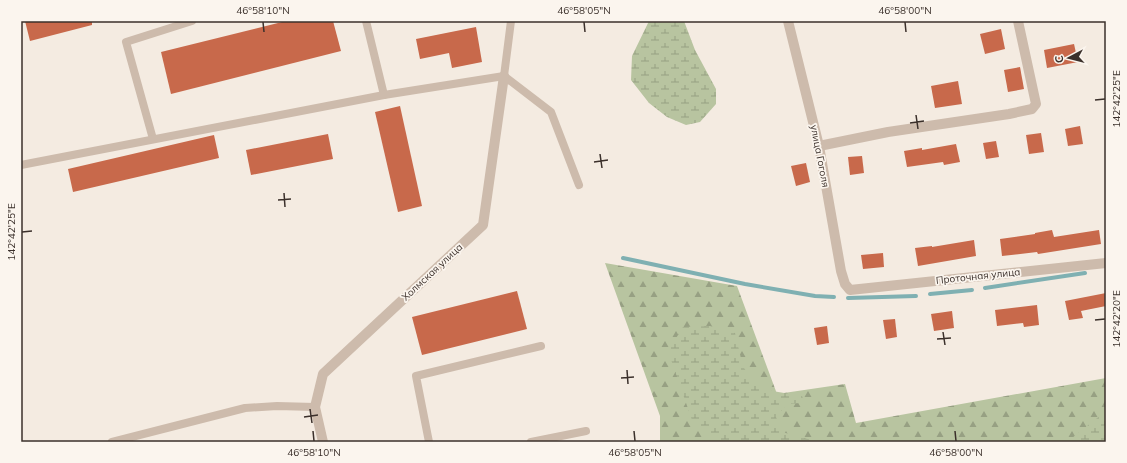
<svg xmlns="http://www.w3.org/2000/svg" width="1127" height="463" viewBox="0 0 1127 463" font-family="Mulish,sans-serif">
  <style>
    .forest { fill: url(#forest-firs) }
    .wetland { fill: url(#wetland-marsh) }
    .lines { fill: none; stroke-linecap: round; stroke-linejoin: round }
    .stream { stroke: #7fb0b2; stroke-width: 4 }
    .building { fill: #c8694b }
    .lane { stroke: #cdbbac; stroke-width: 8 }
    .street { stroke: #cdbbac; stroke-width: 10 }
    .ticks { fill: none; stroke: #3b302b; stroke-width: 1.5 }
    .labels { text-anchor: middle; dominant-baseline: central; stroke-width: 3.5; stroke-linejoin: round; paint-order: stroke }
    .street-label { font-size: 10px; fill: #3b302b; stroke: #fbf5ee }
    .neatline { fill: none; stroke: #3b302b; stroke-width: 1.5 }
    .ticks-label { font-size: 10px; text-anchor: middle; fill: #3b302b }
  </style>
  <defs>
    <pattern id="forest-firs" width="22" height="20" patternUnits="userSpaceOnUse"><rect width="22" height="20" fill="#b8c4a0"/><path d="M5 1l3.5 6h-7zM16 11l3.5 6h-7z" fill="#97a083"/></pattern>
    <pattern id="wetland-marsh" width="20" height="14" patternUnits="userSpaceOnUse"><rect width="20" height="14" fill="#b8c4a0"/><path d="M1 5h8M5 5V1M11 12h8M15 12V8" fill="none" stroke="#97a083"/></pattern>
  </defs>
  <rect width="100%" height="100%" fill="#f4ebe1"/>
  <polygon class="forest" points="605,263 737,286 777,394 845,384 856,423 1106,378 1106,442 660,442 660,416"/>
  <g class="wetland">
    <polygon points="649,21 684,21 695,50 716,89 716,104 700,122 686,125 667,117 649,103 631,80 632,56"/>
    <polygon points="710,326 735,333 743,367 761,389 802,396 805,403 787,404 776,417 782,432 819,442 715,442 693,423 668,351 683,327"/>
    <polygon points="1106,411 1106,442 1067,442"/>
  </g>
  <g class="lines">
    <g class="stream">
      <polyline points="623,258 745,284 815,296 834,297"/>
      <polyline points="985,288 1085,273"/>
      <polyline points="930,294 972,290"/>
      <polyline points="848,298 916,296"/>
    </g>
  </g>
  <g class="building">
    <polygon points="25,21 92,21 92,25 30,41"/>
    <polygon points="286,21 333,21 341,51 171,94 161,52"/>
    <polygon points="476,27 482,62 452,68 449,53 420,59 416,39"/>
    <polygon points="1001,29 1005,49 985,54 980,34"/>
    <polygon points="1074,44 1078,62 1047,68 1044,50"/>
    <polygon points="1020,67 1024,89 1008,92 1004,70"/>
    <polygon points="958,81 962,104 935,108 931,86"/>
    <polygon points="400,106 422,206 398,212 375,112"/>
    <polygon points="1080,126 1083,144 1068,146 1065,129"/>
    <polygon points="1041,133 1044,152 1029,154 1026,135"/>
    <polygon points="328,134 333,159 251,175 246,150"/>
    <polygon points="214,135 219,158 73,192 68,169"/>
    <polygon points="996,141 999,157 986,159 983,143"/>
    <polygon points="956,144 960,162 944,165 943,162 907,167 904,151 922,148 922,150"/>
    <polygon points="862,156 864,173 850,175 848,157"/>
    <polygon points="806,163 810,182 796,186 791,166"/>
    <polygon points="1052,230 1054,237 1099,230 1101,244 1038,254 1037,252 1002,256 1000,239 1035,234 1035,233"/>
    <polygon points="974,240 976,256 918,266 915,248 932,246 932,247"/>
    <polygon points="883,253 884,267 863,269 861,255"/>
    <polygon points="517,291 527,329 422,355 412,317"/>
    <polygon points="1106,293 1106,306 1081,311 1083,318 1069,320 1065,301"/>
    <polygon points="1037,305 1039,325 1024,327 1023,323 997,326 995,310"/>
    <polygon points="952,311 954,328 934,331 931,314"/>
    <polygon points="895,319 897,337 886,339 883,320"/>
    <polygon points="827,326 829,343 817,345 814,328"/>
  </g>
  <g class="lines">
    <g class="lane">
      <polyline points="366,21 384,95"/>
      <polyline points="504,76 511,21"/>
      <polyline points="153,139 126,42 192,21"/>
      <polyline points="21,165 384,95 504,76 551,112 579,185"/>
      <polyline points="112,442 245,408 277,406 315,407"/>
      <polyline points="429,442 416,376 541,346"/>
      <polyline points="531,442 586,431"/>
    </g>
    <g class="street">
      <polyline points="788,21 819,146 841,271 845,284 850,290 1106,263"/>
      <polyline points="819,146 888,132 1009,114 1032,109 1036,104 1018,21"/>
      <polyline points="323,442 315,407 323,374 483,225 504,76"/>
    </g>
  </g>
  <path class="ticks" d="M263,22L264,32M584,22L585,32M905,22L906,32M1095,100L1105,99M916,115L918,129M910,123L924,121M600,154L602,168M594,162L608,160M284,193L285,207M278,200L291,199M22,232L32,231M1095,320L1105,319M943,332L945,345M937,339L951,338M627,370L628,384M621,378L634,377M310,409L312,423M304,417L318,415M313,431L314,441M634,431L635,441M955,431L956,441"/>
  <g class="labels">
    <g class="street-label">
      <text transform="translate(820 156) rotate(79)">улица Гоголя</text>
      <text transform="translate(432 272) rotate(-43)">Холмская улица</text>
      <text transform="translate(978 276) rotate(-6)">Проточная улица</text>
    </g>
  </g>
  <rect width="1127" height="463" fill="none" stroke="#fbf5ee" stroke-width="44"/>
  <g transform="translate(1069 58) rotate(263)" stroke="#fbf5ee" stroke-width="3" paint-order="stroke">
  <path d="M0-3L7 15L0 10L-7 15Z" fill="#3b302b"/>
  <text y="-6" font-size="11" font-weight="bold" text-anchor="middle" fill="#3b302b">С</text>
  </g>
  <rect x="22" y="22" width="1083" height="419" class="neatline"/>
  <g class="ticks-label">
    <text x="263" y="14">46°58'10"N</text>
    <text x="584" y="14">46°58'05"N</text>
    <text x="905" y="14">46°58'00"N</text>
    <text transform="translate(1116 99) rotate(-90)" y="4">142°42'25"E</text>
    <text transform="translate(11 232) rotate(-90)" y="4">142°42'25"E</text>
    <text transform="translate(1116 319) rotate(-90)" y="4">142°42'20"E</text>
    <text x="314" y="456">46°58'10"N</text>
    <text x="635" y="456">46°58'05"N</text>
    <text x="956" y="456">46°58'00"N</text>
  </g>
</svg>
